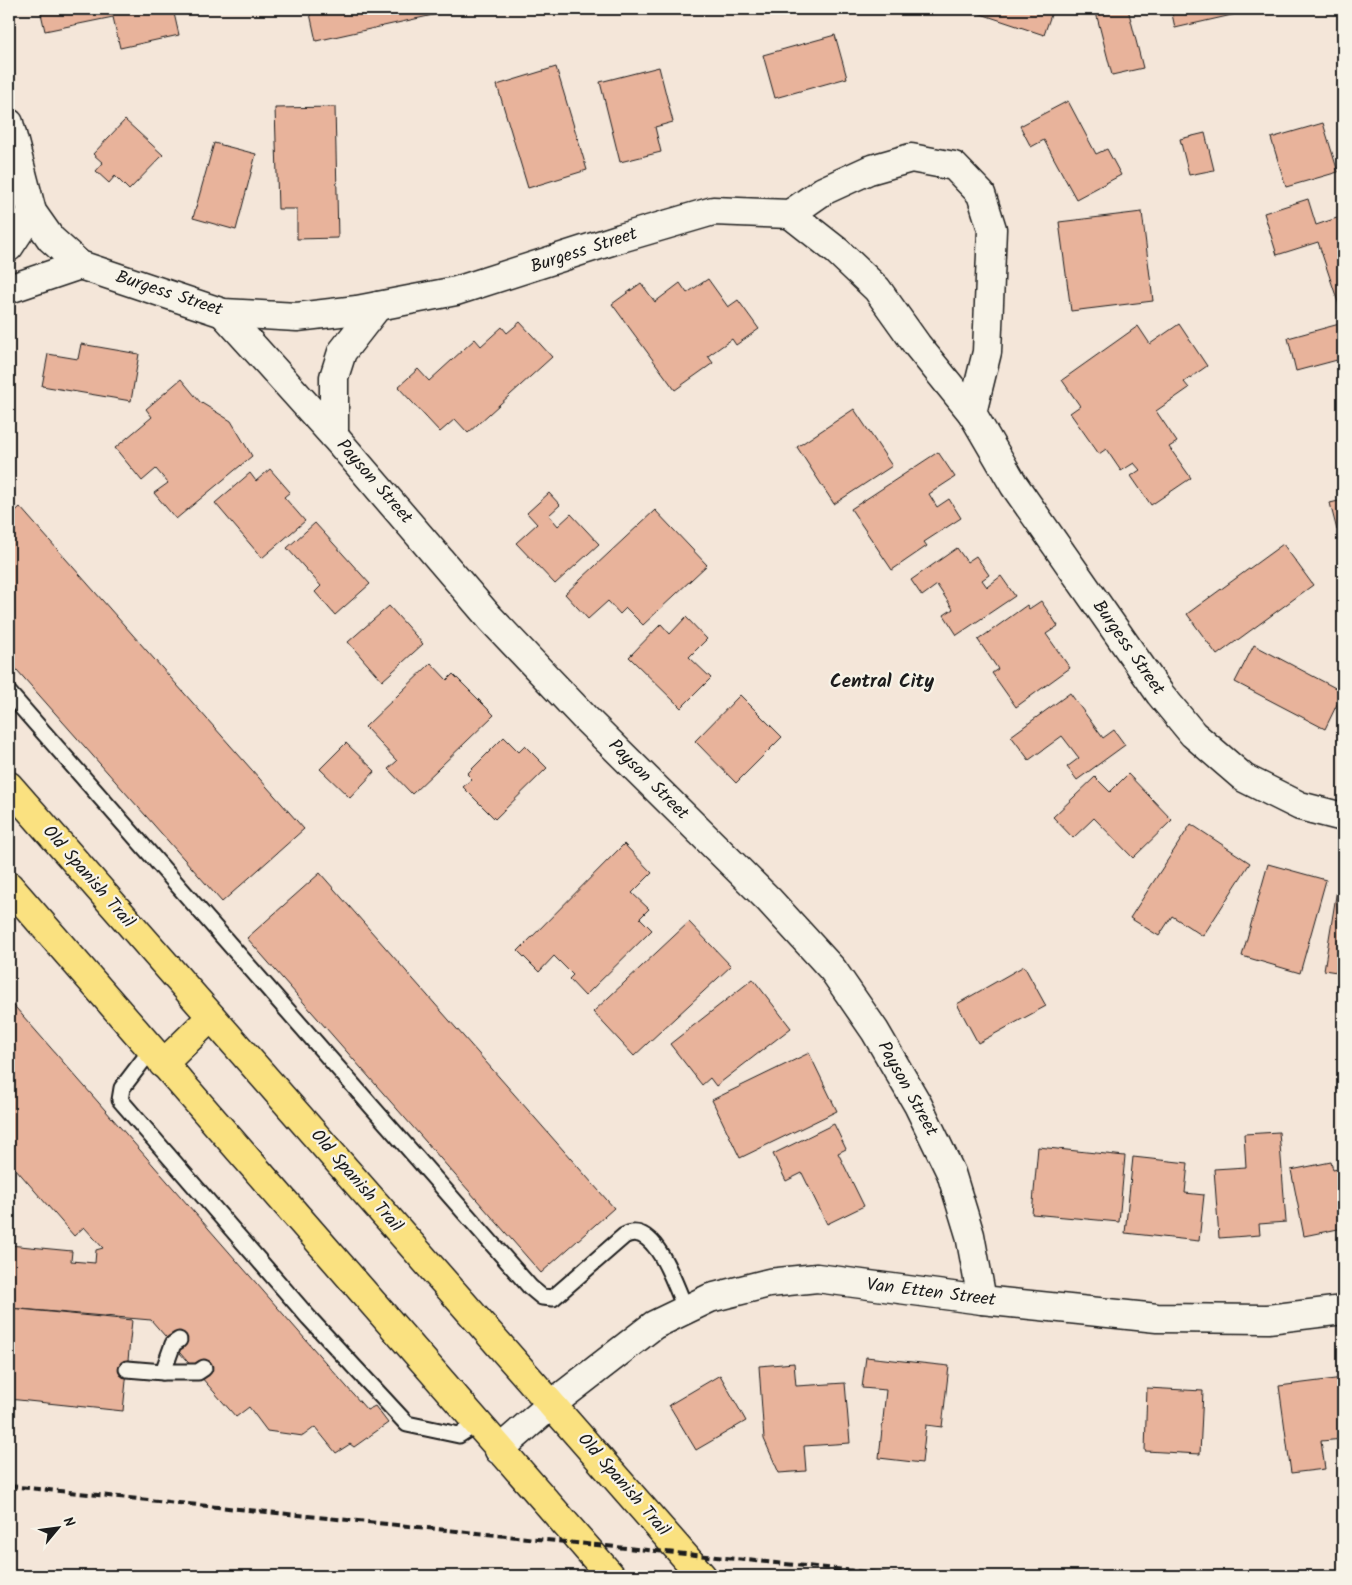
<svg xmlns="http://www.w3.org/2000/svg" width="1352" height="1585" viewBox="0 0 1352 1585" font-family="Kalam,sans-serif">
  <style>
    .building { fill: #e8b39b; stroke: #1c1c1c }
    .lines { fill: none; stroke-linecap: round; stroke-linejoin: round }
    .service-casing { stroke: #1c1c1c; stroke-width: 19 }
    .minor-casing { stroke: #1c1c1c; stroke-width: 31 }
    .primary-casing { stroke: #1c1c1c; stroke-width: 31 }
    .service { stroke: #f7f3e8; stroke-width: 15 }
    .minor { stroke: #f7f3e8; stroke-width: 28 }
    .primary { stroke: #fae180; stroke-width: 28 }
    .rail { stroke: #1c1c1c; stroke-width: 4; stroke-dasharray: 8 4; stroke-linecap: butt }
    .labels { text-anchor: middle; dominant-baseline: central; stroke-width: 4.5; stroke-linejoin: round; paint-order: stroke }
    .street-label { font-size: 18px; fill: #1c1c1c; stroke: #f7f3e8 }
    .neighbourhood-label { font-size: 19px; font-weight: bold; fill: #1c1c1c; stroke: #f7f3e8 }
  </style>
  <rect width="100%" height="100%" fill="#f4e6d9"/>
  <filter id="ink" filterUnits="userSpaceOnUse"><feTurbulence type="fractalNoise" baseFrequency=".02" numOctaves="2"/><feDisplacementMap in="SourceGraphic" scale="10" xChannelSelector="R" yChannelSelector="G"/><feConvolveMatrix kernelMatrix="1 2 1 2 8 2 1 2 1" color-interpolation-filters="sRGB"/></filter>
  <g filter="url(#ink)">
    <g class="building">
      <polygon points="40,9 173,9 179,35 120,48 113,17 45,31"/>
      <polygon points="309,9 460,9 316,41"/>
      <polygon points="973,9 1053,9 1044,35 972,11"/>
      <polygon points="1095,9 1128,9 1143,68 1112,75"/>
      <polygon points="1171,9 1258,9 1175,28"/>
      <polygon points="835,35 847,78 775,98 763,55"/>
      <polygon points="556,67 587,170 528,188 497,85"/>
      <polygon points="659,67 673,122 655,127 661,152 620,162 600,82"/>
      <polygon points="1068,101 1096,154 1107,149 1121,175 1076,199 1044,140 1031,147 1020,126"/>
      <polygon points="335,107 338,238 297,239 297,209 278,209 275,108"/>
      <polygon points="125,120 163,155 129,190 115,176 109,183 96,171 103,163 93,154"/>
      <polygon points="1323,123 1338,172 1286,187 1271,138"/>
      <polygon points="1205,133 1214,170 1189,175 1180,139"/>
      <polygon points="214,143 256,154 236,230 193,218"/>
      <polygon points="1308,199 1316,225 1343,216 1342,314 1318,242 1277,255 1264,213"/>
      <polygon points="1142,212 1153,301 1071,311 1059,222"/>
      <polygon points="708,279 728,307 738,300 759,329 736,345 732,339 708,356 713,363 675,390 612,304 641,283 655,302 680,283 687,293"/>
      <polygon points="520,322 552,357 468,433 455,419 440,432 398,387 418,369 429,381 475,339 481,346 502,327 507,333"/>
      <polygon points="1343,323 1343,368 1341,359 1296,371 1288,338"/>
      <polygon points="1179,324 1207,366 1184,382 1189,388 1156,411 1177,442 1169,447 1191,478 1151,505 1131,476 1140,470 1134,463 1121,471 1106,449 1099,454 1070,413 1080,406 1062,380 1138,326 1150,344"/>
      <polygon points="81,344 139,354 131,401 42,386 48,354 78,359"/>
      <polygon points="181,379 200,402 231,421 252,456 176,519 154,493 168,483 156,469 142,481 115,448 152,417 146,409"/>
      <polygon points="854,409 892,466 834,504 797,447"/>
      <polygon points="938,452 955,477 929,494 937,507 949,499 961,518 924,542 927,546 892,570 851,509"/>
      <polygon points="270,469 290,492 284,497 305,521 262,558 215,503 250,473 256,481"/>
      <polygon points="549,493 560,505 549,515 558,526 571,514 599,544 555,584 516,543 537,524 527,513"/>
      <polygon points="1343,500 1343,529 1337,530 1330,503"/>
      <polygon points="20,507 304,829 222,902 9,661 9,517"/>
      <polygon points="655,510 707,565 643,625 626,608 620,614 608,601 588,619 565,594"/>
      <polygon points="315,523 370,584 335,615 315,592 321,586 287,548"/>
      <polygon points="1283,544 1313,585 1217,655 1187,614"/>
      <polygon points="957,548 967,562 976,556 989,575 982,580 987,587 1001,576 1015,596 957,635 944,615 953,609 937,585 922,596 911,580"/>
      <polygon points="1041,601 1058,626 1046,634 1070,668 1016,707 992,673 998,669 978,640 1027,605 1029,609"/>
      <polygon points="389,606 423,644 382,681 348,642"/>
      <polygon points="686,617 707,639 689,657 711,678 681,708 629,657 661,624 670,634"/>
      <polygon points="1254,645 1343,692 1325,729 1235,682"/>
      <polygon points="431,663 447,680 453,674 494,715 412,794 388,769 397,761 365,727"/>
      <polygon points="1070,693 1103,738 1114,730 1125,745 1077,780 1067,767 1079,758 1062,736 1029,760 1011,736"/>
      <polygon points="740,695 782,737 736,783 695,741"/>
      <polygon points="504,737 519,752 525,746 547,768 495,819 463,787 472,779 467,774"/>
      <polygon points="346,743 375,771 350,798 320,769"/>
      <polygon points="1128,774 1172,820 1133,858 1094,818 1073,838 1053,817 1095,777 1110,792"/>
      <polygon points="1191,824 1250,863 1203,936 1172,916 1159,936 1130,918"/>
      <polygon points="624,844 652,873 632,893 649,909 640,918 652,930 585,996 569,979 573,975 554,956 539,972 518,951"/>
      <polygon points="1268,864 1326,880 1300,973 1242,956"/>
      <polygon points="320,873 614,1208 541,1273 247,938"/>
      <polygon points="1339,877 1343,877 1343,973 1324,970"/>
      <polygon points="689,922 731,966 634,1056 593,1012"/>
      <polygon points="1024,966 1046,1006 978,1043 957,1004"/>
      <polygon points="753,979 791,1028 716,1086 710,1078 702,1085 670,1044"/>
      <polygon points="9,1000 367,1410 375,1406 388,1423 354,1447 350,1444 336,1453 315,1427 303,1436 267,1431 249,1407 236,1417 151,1320 9,1308 9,1245 72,1251 71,1261 95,1263 96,1250 103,1248 84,1227 74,1236 9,1161"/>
      <polygon points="809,1053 837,1111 740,1158 712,1100"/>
      <polygon points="834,1124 846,1149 838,1153 864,1206 827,1224 802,1173 786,1181 773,1154"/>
      <polygon points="1279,1132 1286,1222 1259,1224 1260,1235 1219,1238 1214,1169 1246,1167 1244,1134"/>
      <polygon points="1038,1147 1125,1156 1119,1222 1032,1214"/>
      <polygon points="1133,1157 1188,1163 1185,1193 1204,1195 1199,1241 1125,1233"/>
      <polygon points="1331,1162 1333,1170 1343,1168 1343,1228 1304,1236 1291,1170"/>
      <polygon points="9,1308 132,1320 123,1411 9,1399"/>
      <polygon points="866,1357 949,1366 942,1427 926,1425 922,1463 879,1458 886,1390 862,1388"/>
      <polygon points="794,1363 796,1386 845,1383 850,1443 804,1446 806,1471 779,1473 764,1439 759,1366"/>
      <polygon points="720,1375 746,1421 696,1450 669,1405"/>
      <polygon points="1343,1378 1343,1439 1321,1441 1325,1469 1291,1473 1279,1386"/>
      <polygon points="1147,1388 1203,1391 1200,1454 1145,1451"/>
    </g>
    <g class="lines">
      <g class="service-casing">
        <g id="service">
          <path d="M9,693L530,1287L542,1297L553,1298L624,1236C655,1218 676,1288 686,1310"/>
          <polyline points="151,1050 122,1088 120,1100 309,1318 407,1424 459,1435 476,1424"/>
          <polyline points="179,1340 173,1344 163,1372 198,1372 204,1368"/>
          <polyline points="127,1369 163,1372"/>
        </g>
      </g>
      <g class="minor-casing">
        <g id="minor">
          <polyline points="9,123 32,212 51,239 80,265 223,313 297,317 357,310 456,291 621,238 713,211 790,214 823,191 869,170 911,158 954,166 981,194 992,229 987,352 972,413 1014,485 1160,694 1193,734 1244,778 1300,806 1343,817"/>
          <polyline points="790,214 837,251 877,289 917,345 972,413"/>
          <polyline points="9,247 32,212"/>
          <polyline points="9,289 80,265"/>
          <polyline points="223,313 334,436 490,618 584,717 769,900 833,970 875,1031 918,1105 951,1173 970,1235 982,1300"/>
          <polyline points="334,436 334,377 342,352 378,306"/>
          <polyline points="499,1450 552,1404 654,1325 710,1298 769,1283 817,1278 982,1300 1157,1318 1268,1319 1343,1310"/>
        </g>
      </g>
      <g class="primary-casing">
        <g id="primary">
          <polyline points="9,786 702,1576"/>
          <polyline points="9,886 611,1576"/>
          <polyline points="163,1064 211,1017"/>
        </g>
      </g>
      <use href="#service" class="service"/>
      <use href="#minor" class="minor"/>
      <use href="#primary" class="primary"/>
      <polyline class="rail" points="9,1486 905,1576"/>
    </g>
  </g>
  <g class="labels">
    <g class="street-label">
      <text transform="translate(584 251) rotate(-18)">Burgess Street</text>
      <text transform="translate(169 294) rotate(18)">Burgess Street</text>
      <text transform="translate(374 482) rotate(49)">Payson Street</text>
      <text transform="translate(1128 648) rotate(55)">Burgess Street</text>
      <text transform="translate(648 780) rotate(45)">Payson Street</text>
      <text transform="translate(88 877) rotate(49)">Old Spanish Trail</text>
      <text transform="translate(907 1089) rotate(61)">Payson Street</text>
      <text transform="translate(356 1181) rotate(49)">Old Spanish Trail</text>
      <text transform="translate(931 1293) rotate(7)">Van Etten Street</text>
      <text transform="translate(623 1485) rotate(49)">Old Spanish Trail</text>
    </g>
    <g class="neighbourhood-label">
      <text x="882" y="682">Central City</text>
    </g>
  </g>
  <rect width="1352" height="1585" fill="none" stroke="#f7f3e8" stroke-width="30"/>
  <rect x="15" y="15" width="1322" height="1555" fill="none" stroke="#1c1c1c" stroke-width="2" filter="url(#ink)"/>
  <g transform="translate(58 1528) rotate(61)" stroke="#f7f3e8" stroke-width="4" paint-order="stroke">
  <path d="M0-4L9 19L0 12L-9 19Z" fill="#1c1c1c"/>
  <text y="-8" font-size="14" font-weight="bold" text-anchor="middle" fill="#1c1c1c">N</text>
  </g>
</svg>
